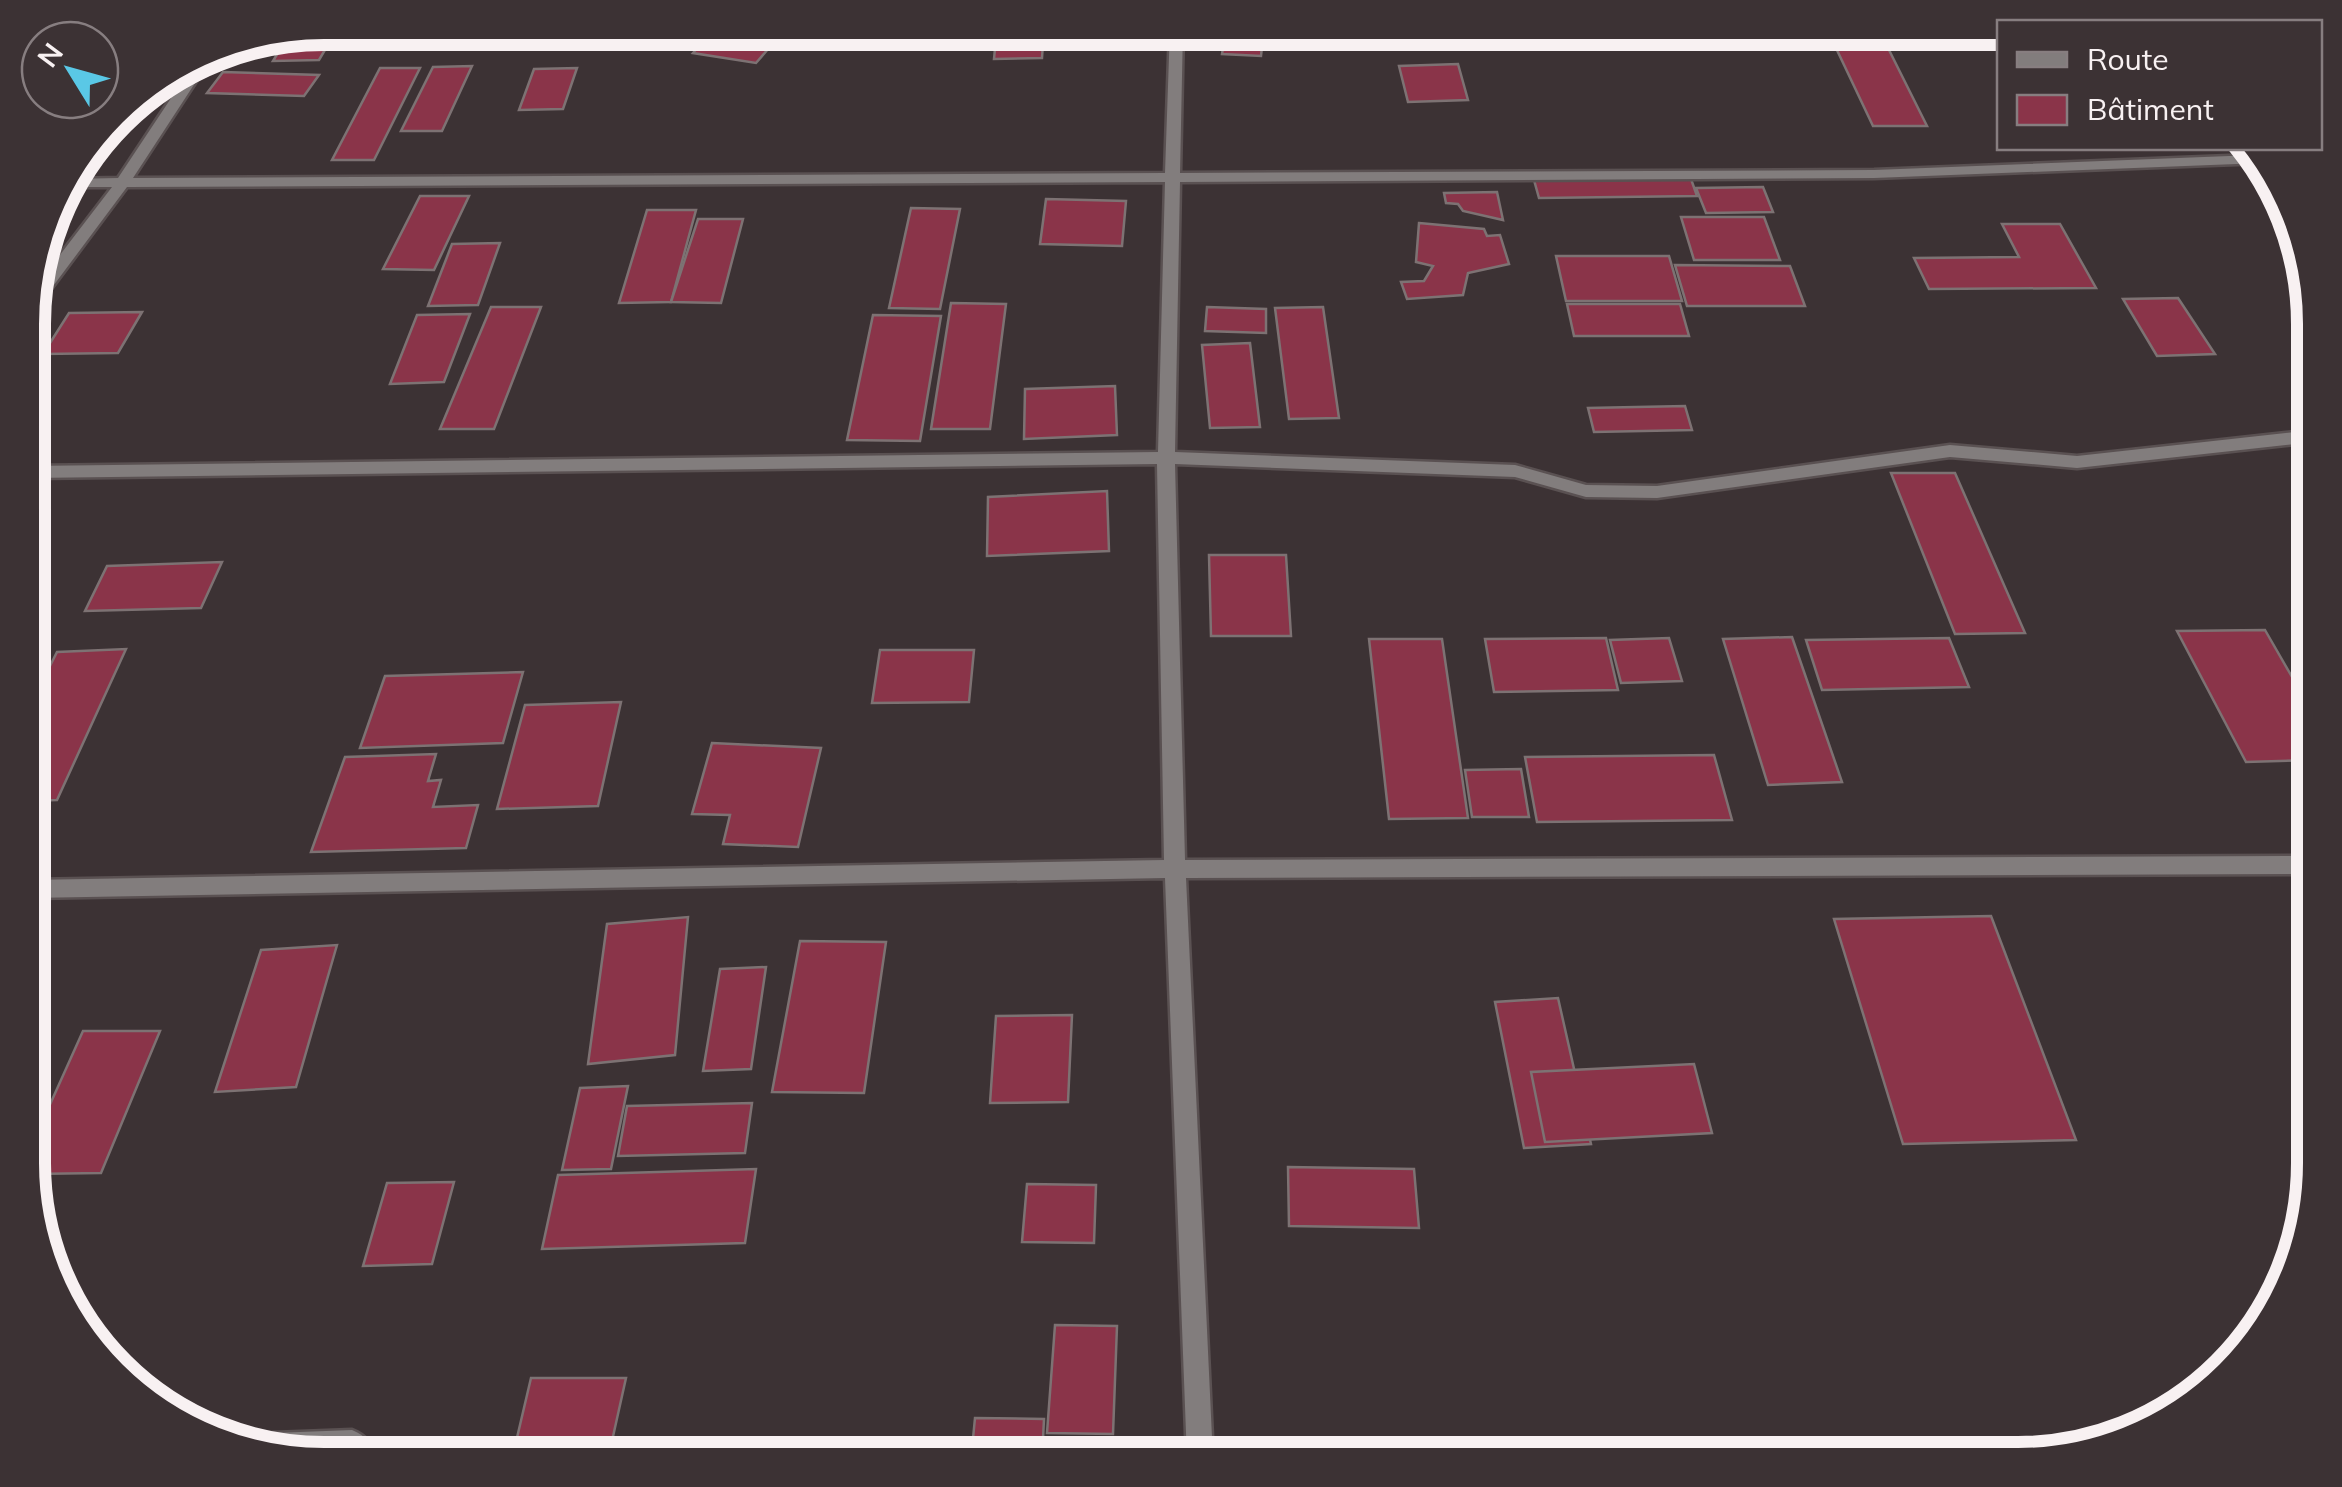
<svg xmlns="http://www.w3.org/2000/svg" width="2342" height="1487" viewBox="0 0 2342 1487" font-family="Mulish,sans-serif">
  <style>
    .building { fill: #8a3449; stroke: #7d7273; stroke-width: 2.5 }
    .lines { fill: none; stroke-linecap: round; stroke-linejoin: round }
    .service-casing { stroke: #5a5152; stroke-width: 5 }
    .minor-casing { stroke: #5a5152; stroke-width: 5 }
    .service { fill: #827d7d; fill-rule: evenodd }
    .minor { fill: #827d7d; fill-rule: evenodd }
    .rim { fill: none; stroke: #f8f1f2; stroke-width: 12 }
  </style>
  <rect width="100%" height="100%" fill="#3c3234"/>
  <g class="building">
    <polygon points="324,28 338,28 319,60 273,61 289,35"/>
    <polygon points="810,28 859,28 857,36 808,37"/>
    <polygon points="997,28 1044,28 1042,58 994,59"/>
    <polygon points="1761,28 1819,28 1829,48 1770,48"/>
    <polygon points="1874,28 1918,28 1927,46 1883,46"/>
    <polygon points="712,31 775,41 756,63 693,53"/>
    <polygon points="1225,36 1263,38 1261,56 1222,54"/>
    <polygon points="1836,48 1888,48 1927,126 1873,126"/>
    <polygon points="1458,64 1468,100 1408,102 1399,66"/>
    <polygon points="472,66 442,131 401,131 433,67"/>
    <polygon points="380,68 420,68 374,160 332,160"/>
    <polygon points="577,68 563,109 519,110 534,69"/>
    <polygon points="223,72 319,75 304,96 207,93"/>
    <polygon points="1691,179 1697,196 1539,198 1534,180"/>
    <polygon points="1763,187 1773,212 1706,213 1696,188"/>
    <polygon points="1497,192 1503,220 1463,211 1458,204 1446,203 1444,193"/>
    <polygon points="420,196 469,196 434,270 383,269"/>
    <polygon points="1046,199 1126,201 1122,246 1040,244"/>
    <polygon points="911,208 960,209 940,309 889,308"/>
    <polygon points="647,210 696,210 671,302 619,303"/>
    <polygon points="1681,217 1764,217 1780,260 1694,260"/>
    <polygon points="698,219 743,219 721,303 671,302"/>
    <polygon points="1419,223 1484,229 1487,236 1500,235 1509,264 1468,273 1463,295 1407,299 1401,282 1424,281 1433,266 1416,262"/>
    <polygon points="2002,224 2060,224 2096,288 1929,289 1914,258 2019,257"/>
    <polygon points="500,243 478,305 428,306 452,244"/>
    <polygon points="1556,256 1669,256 1682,301 1566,301"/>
    <polygon points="1675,265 1790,266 1805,306 1687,306"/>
    <polygon points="2178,298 2215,354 2157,356 2123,299"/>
    <polygon points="951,303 1006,304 990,429 931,429"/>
    <polygon points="1567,304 1680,304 1689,336 1574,336"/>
    <polygon points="491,307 541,307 494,429 440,429"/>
    <polygon points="1207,307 1266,309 1266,333 1205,331"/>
    <polygon points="1323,307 1339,418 1289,419 1275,308"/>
    <polygon points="142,312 118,353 43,354 69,313"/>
    <polygon points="470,314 444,382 390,384 417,315"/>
    <polygon points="873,315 941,316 920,441 847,440"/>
    <polygon points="1250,343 1260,427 1210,428 1202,345"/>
    <polygon points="1115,386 1117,435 1024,439 1025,389"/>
    <polygon points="1685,406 1692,430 1594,432 1588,408"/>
    <polygon points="1891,473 1955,473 2025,633 1955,634"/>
    <polygon points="1107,491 1109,551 987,556 988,497"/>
    <polygon points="1209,555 1286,555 1291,636 1211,636"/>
    <polygon points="222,562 201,608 85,611 107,566"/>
    <polygon points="2265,630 2314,715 2314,760 2246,762 2177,631"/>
    <polygon points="1792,637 1842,782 1768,785 1723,639"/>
    <polygon points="1606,638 1618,690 1494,692 1485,639"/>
    <polygon points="1669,638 1682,681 1621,683 1610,640"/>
    <polygon points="1949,638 1969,687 1822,690 1806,640"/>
    <polygon points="1369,639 1442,639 1468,818 1389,819"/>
    <polygon points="126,649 57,800 30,801 30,706 57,652"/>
    <polygon points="880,650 974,650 969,702 872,703"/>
    <polygon points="523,672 503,743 360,748 385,676"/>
    <polygon points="621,702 598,806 497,809 525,705"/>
    <polygon points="712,743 821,748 798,847 723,844 730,815 692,814"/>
    <polygon points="436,754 428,781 441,780 433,807 478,805 466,848 311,852 345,757"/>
    <polygon points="1714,755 1732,820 1537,822 1525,757"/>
    <polygon points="1521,769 1529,817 1472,817 1465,770"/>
    <polygon points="1991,916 2076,1140 1903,1144 1834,919"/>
    <polygon points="688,917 675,1055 588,1064 607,924"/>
    <polygon points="800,941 886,942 864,1093 772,1092"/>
    <polygon points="337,945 296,1087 215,1092 261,950"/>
    <polygon points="766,967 751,1069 703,1071 720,969"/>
    <polygon points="1558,998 1591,1144 1524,1148 1495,1002"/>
    <polygon points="1072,1015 1068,1102 990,1103 996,1016"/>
    <polygon points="83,1031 160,1031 101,1173 30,1174 30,1149"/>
    <polygon points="30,1061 46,1061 30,1094"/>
    <polygon points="1694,1064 1712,1133 1545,1142 1531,1072"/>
    <polygon points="628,1086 611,1169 562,1170 580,1088"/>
    <polygon points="752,1103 745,1153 618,1156 627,1106"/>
    <polygon points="1288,1167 1414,1169 1419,1228 1289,1226"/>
    <polygon points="756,1169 745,1243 542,1249 558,1175"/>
    <polygon points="454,1182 432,1264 363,1266 387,1183"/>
    <polygon points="1027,1184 1096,1185 1094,1243 1022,1242"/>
    <polygon points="1055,1325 1117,1326 1113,1434 1047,1433"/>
    <polygon points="531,1378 626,1378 612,1441 516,1442"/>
    <polygon points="975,1418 1044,1419 1042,1459 971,1459"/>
    <polygon points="960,1441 960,1459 917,1459 917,1444"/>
    <polygon points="518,1444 587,1444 584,1459 514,1459"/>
  </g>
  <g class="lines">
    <g class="service-casing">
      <path id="service" d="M352,1430C365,1435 375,1446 379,1459L314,1458L234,1445L237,1438L246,1434Z"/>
    </g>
    <g class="minor-casing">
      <polygon id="minor" points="1170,28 1183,28 1180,173 1874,170 2255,155 2262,163 1874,178 1180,182 1175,452 1515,465 1586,485 1657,486 1950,445 2077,456 2314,430 2314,442 2077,468 1950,457 1657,498 1586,497 1515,477 1175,464 1185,860 2314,856 2314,874 1186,878 1213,1459 1187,1459 1165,878 30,898 30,880 1164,860 1157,464 30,478 30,466 1158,452 1165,182 127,187 36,309 30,310 30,294 112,187 63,187 69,179 118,178 197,59 211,50 216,51 133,178 1165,173"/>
    </g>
    <use href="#service" class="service"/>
    <use href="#minor" class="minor"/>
  </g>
  <path d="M0 0H2342V1487H0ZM324 45H2018A279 279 0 0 1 2297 324V1163A279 279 0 0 1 2018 1442H324A279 279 0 0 1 45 1163V324A279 279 0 0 1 324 45Z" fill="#3c3234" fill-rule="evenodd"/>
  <path class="rim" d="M324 45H2018A279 279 0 0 1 2297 324V1163A279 279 0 0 1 2018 1442H324A279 279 0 0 1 45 1163V324A279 279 0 0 1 324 45Z"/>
  <rect x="1997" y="20" width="325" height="130" fill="#3c3234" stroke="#877e80" stroke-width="2.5"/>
  <rect x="2017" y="52" width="50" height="15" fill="#827d7d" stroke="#877e80" stroke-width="2.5"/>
  <text x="2087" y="70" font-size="30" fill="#f8f1f2">Route</text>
  <rect x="2017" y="95" width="50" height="30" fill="#8a3449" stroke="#877e80" stroke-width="2.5"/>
  <text x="2087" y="120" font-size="30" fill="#f8f1f2">Bâtiment</text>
  <g transform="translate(70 70) rotate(307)"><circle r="48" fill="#3c3234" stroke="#877e80" stroke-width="2.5"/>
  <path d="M0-8L18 38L0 25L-18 38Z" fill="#5ac8e6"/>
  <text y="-15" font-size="28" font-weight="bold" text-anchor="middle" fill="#f8f1f2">N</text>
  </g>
</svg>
